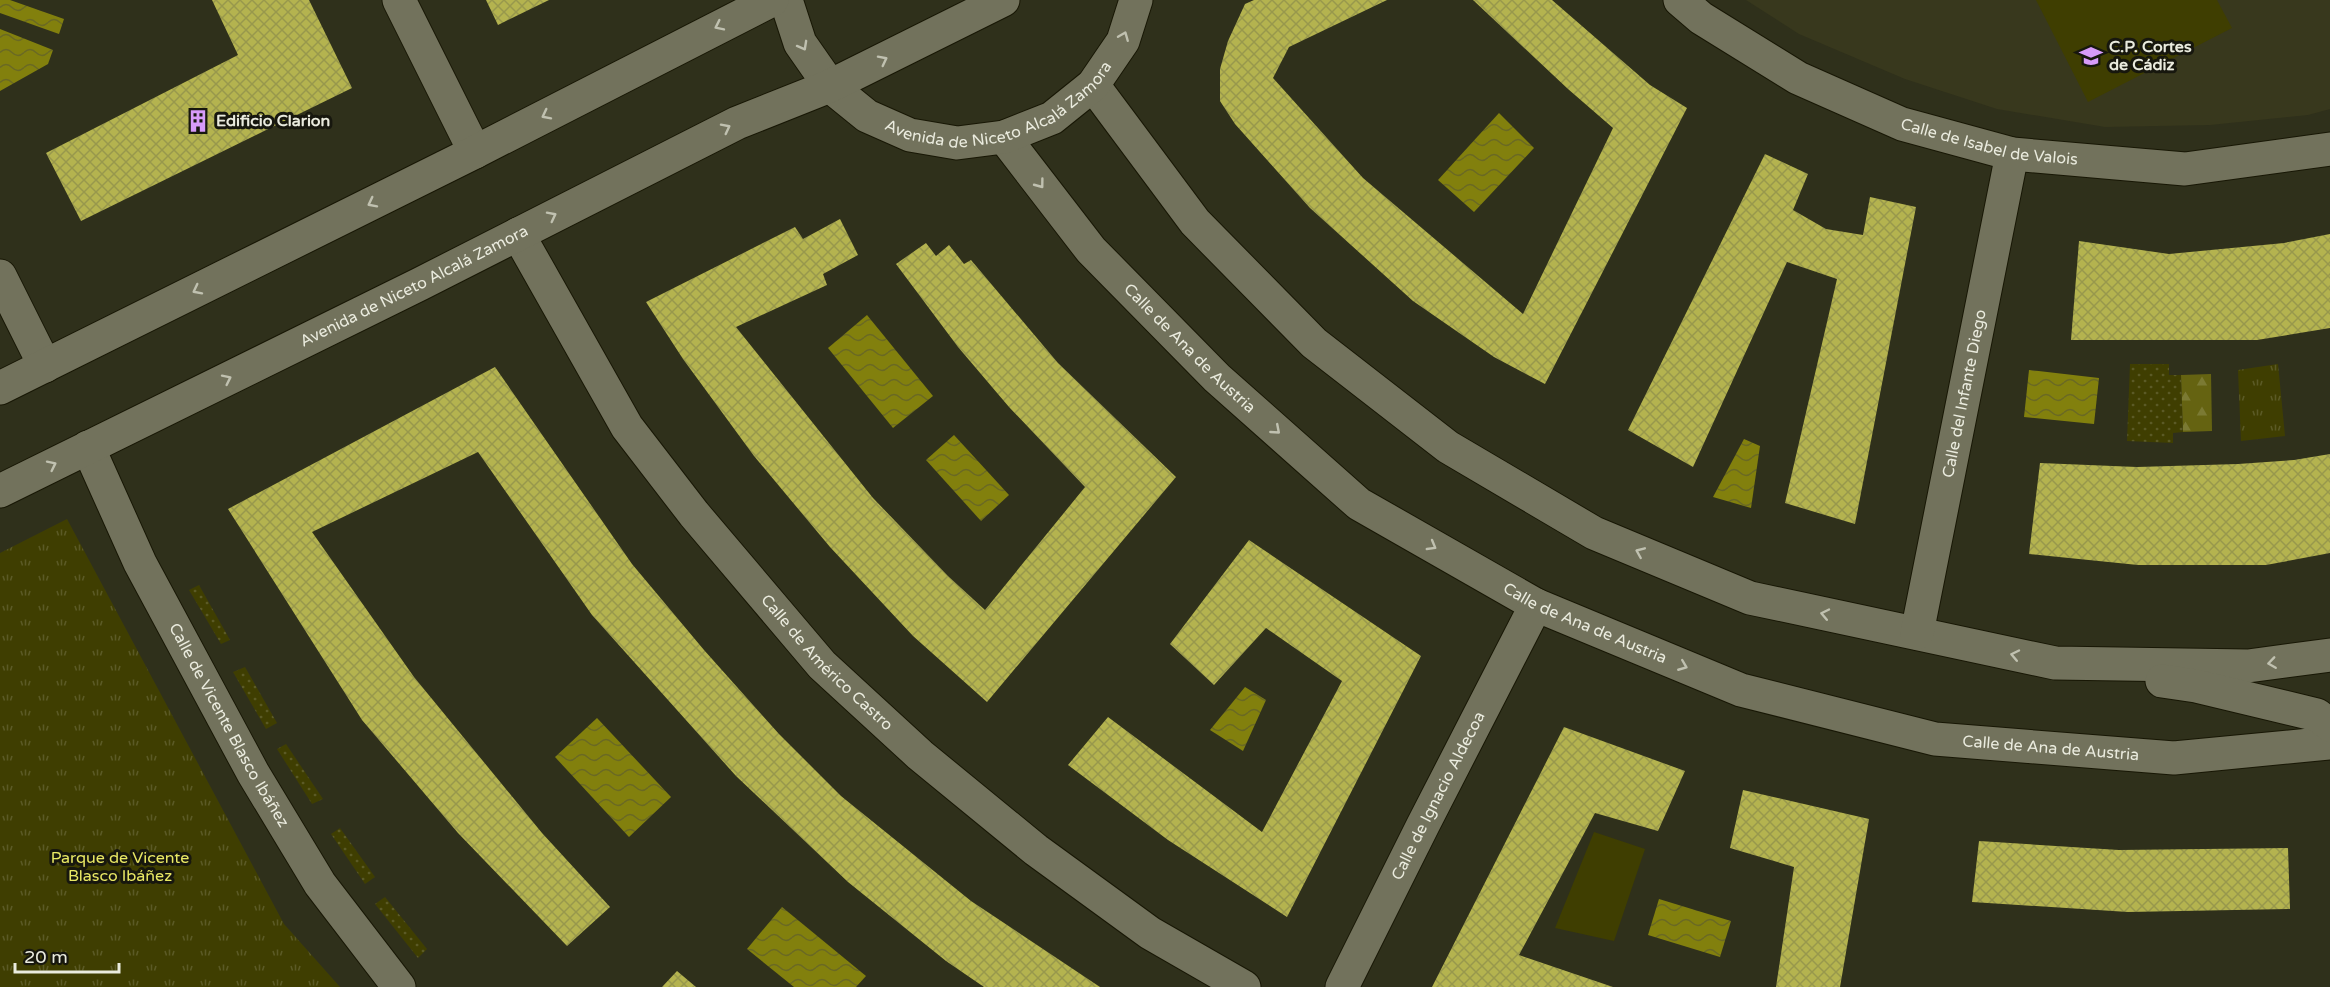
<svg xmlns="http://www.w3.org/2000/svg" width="2330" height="987" viewBox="0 0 2330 987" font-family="'Varela Round',sans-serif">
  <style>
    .built { fill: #38381d }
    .grass { fill: url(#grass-dots) }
    .forest { fill: url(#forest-firs) }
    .park { fill: url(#park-tufts) }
    .pitch { fill: #3f3e01 }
    .water { fill: url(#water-waves) }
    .building { fill: url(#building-cross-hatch) }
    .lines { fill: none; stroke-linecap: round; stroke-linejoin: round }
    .street-casing { stroke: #181705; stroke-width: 35 }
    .secondary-casing { stroke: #181705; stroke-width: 35 }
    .street { stroke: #72725c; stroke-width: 33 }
    .secondary { stroke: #72725c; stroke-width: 33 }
    .oneway { stroke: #c0c1b0 }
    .labels { text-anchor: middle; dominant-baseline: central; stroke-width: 6; stroke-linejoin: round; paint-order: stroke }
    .poi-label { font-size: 16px; font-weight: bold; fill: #eaebde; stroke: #17170e; text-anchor: start }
    .street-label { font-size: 16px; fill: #eaebde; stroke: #17170e }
    .park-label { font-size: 16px; fill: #e9e864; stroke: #17170e }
  </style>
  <defs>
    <pattern id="grass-dots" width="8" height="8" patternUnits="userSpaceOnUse" patternTransform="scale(1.5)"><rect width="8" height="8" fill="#3f3e01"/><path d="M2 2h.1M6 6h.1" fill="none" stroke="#5b5a26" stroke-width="1.8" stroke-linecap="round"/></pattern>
    <pattern id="forest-firs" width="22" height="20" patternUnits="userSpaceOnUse" patternTransform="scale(1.5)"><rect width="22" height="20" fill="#656311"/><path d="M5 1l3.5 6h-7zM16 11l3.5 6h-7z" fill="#7b7a33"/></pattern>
    <pattern id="park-tufts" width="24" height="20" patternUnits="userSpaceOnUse" patternTransform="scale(1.5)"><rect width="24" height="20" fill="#3f3e01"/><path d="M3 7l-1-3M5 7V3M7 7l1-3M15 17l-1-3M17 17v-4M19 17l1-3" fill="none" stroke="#5b5a26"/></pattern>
    <pattern id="water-waves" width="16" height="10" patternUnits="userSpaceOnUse" patternTransform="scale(1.5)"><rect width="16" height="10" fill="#82800d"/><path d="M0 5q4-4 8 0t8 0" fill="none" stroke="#6a6923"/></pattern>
    <pattern id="building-cross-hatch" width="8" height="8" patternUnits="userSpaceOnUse" patternTransform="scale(1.5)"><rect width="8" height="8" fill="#b4b34f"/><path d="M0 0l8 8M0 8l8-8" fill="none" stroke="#98984c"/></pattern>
  </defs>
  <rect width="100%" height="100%" fill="#2f301b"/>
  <polygon class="built" points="1746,0 2330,0 2330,109 2308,115 2210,125 2105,127 1997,109 1905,79 1799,34"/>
  <g class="grass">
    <polygon points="2130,364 2169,364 2169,375 2181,375 2183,432 2173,433 2173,443 2127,441"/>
    <polygon points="199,585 230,640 221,644 189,590"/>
    <polygon points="245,667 277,723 266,729 233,672"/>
    <polygon points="286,744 323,799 312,804 277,749"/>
    <polygon points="340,828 375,877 365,884 331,834"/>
    <polygon points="385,897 427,949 418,958 375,904"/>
  </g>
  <polygon class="forest" points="2211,374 2212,431 2183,432 2181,375"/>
  <g class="park">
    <polygon points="2278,364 2285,436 2241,441 2238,370"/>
    <polygon points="67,519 284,924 340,987 0,987 0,553"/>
  </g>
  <g class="pitch">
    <polygon points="2036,0 2217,0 2232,28 2088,102"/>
    <polygon points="1594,832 1645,849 1614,941 1555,928"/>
  </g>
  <g class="water">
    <polygon points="0,0 10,0 64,19 59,34 0,13"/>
    <polygon points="0,29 53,50 48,64 0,91"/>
    <polygon points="1499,113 1534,148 1474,212 1438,180"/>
    <polygon points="867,315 933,396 893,428 828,348"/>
    <polygon points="2029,370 2099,378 2094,424 2024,417"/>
    <polygon points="954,435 1009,495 981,521 926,460"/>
    <polygon points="1744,439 1760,446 1751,508 1713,497"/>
    <polygon points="1245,687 1266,700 1243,751 1210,730"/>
    <polygon points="597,718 671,797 629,837 555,757"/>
    <polygon points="1659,899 1731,921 1720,957 1648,935"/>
    <polygon points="782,907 866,976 856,987 794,987 747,949"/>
  </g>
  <g class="building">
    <polygon points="212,0 309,0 352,88 81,221 46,153 238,55"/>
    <polygon points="486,0 549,0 498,25"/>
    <polygon points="1254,0 1387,0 1289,47 1273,78 1363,178 1523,314 1613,128 1568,89 1473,0 1552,0 1650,85 1687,108 1545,384 1494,357 1413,301 1310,208 1235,124 1220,101 1220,69 1228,41 1245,4"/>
    <polygon points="1765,154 1808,174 1793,210 1826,229 1863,235 1870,197 1916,207 1855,524 1785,503 1837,279 1787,262 1693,467 1628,430"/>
    <polygon points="840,219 858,255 823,274 827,285 736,327 873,498 948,576 985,610 1085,487 1009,407 958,347 896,264 926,243 936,256 949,245 964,264 971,260 1058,363 1176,477 987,702 913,636 830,547 754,456 683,359 646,302 795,227 803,239"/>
    <polygon points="2330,234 2330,328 2257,340 2071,340 2079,241 2169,254 2284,243"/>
    <polygon points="495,367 632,564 704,650 779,734 841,796 971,901 1100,987 984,987 946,961 848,882 736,776 592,615 478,452 312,532 414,677 542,833 610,907 567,946 458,833 362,720 228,509"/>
    <polygon points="2330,454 2330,553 2266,565 2138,565 2029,554 2040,463 2137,467 2238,464 2294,460"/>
    <polygon points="1249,540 1421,656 1287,917 1168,840 1068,765 1108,717 1262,832 1342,681 1266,628 1214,685 1170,644"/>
    <polygon points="1564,727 1685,771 1658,831 1595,813 1519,955 1613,987 1432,987"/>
    <polygon points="1743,790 1869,819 1840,987 1776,987 1794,867 1730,848"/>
    <polygon points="1979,841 2119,850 2288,848 2290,909 2128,912 1972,902"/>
    <polygon points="677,971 696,987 662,987"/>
  </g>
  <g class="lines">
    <g class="street-casing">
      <g id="street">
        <polyline points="399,0 475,152"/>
        <path id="s1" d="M1680,0L1701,18L1798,78L1902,124L2012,154L2185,169L2330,149"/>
        <polyline points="1093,85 1195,222 1314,343 1448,447 1594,533 1750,598 2055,663 2248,666 2330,655"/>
        <path id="s2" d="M1004,137L1091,250L1217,378L1359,504L1536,605L1741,690L1935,739L2174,758L2330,743"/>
        <path id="s3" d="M518,234L627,427L694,514L822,665L920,755L1036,850L1150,933L1244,987"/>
        <polyline points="0,276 45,366"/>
        <path id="s4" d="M88,447L140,563L253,773L320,884L399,987"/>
        <path id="s5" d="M1917,633L2012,154"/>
        <polyline points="2162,681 2196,686 2317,715 2330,725"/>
        <path id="s6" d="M1342,987L1423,825L1536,605"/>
      </g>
    </g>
    <g class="secondary-casing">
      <g id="secondary">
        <path id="s7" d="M786,0L800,43L830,86L867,116L910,135L957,143L1004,137L1052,118L1093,85L1123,41L1136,0"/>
        <polyline points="0,388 475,152 772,0"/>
        <path id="s8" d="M0,491L420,284L737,123L830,86L1003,0"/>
      </g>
    </g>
    <use href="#street" class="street"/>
    <use href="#secondary" class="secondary"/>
  </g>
  <defs><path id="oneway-chevron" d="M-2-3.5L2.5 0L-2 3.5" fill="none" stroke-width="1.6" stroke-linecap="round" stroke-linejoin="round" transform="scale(1.5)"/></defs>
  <g class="oneway">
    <use href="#oneway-chevron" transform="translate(719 26) rotate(154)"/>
    <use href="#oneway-chevron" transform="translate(1124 36) rotate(-68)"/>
    <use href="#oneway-chevron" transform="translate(803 46) rotate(61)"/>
    <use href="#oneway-chevron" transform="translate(883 60) rotate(-27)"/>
    <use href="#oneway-chevron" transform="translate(546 115) rotate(153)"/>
    <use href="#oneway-chevron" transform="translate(726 128) rotate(-27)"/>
    <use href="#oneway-chevron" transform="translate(1040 184) rotate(53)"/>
    <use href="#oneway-chevron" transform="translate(372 203) rotate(153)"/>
    <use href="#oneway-chevron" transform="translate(552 216) rotate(-27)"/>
    <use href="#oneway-chevron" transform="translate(197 290) rotate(153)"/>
    <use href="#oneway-chevron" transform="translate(227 379) rotate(-26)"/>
    <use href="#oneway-chevron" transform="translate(1276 430) rotate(41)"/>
    <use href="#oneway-chevron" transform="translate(52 465) rotate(-26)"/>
    <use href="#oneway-chevron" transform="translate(1432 546) rotate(30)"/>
    <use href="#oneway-chevron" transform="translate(1640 552) rotate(-157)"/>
    <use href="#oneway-chevron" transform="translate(1825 614) rotate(-168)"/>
    <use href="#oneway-chevron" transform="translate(2015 655) rotate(-168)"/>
    <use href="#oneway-chevron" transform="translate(2272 663) rotate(172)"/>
    <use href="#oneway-chevron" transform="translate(1683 666) rotate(22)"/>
  </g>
  <defs>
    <g id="school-bare" transform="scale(1.8)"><path d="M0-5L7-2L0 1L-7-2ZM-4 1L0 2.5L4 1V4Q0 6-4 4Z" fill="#d79bf9" stroke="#17170e" stroke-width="2.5" paint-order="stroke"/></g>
    <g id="building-bare" transform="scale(1.8)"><path d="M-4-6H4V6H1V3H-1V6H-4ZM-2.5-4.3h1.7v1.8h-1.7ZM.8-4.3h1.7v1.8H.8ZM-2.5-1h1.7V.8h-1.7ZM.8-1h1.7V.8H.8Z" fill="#d79bf9" stroke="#17170e" stroke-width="2.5" paint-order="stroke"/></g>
  </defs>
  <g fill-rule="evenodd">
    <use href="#school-bare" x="2091" y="56"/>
    <use href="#building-bare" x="198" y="121"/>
  </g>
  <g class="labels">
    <g class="poi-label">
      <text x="2109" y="47">C.P. Cortes<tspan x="2109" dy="18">de Cádiz</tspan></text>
      <text x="216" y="121">Edificio Clarion</text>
    </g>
    <g class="street-label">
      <text stroke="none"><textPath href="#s7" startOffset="292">Avenida de Niceto Alcalá Zamora</textPath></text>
      <text stroke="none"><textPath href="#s1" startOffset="345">Calle de Isabel de Valois</textPath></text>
      <text stroke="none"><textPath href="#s8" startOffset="462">Avenida de Niceto Alcalá Zamora</textPath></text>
      <text stroke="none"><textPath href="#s2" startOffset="282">Calle de Ana de Austria</textPath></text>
      <text stroke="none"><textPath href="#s5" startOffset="244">Calle del Infante Diego</textPath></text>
      <text stroke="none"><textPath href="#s2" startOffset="768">Calle de Ana de Austria</textPath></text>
      <text stroke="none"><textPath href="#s3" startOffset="531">Calle de Américo Castro</textPath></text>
      <text stroke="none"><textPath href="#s4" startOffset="312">Calle de Vicente Blasco Ibáñez</textPath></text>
      <text stroke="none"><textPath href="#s2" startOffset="1254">Calle de Ana de Austria</textPath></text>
      <text stroke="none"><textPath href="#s6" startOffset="214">Calle de Ignacio Aldecoa</textPath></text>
    </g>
    <g class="park-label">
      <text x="120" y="858">Parque de Vicente<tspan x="120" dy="18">Blasco Ibáñez</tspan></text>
    </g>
  </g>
  <path d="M15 963v9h104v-9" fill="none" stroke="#eaebde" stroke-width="3"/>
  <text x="24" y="963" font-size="18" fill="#eaebde" stroke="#17170e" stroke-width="4.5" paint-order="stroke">20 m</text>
</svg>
